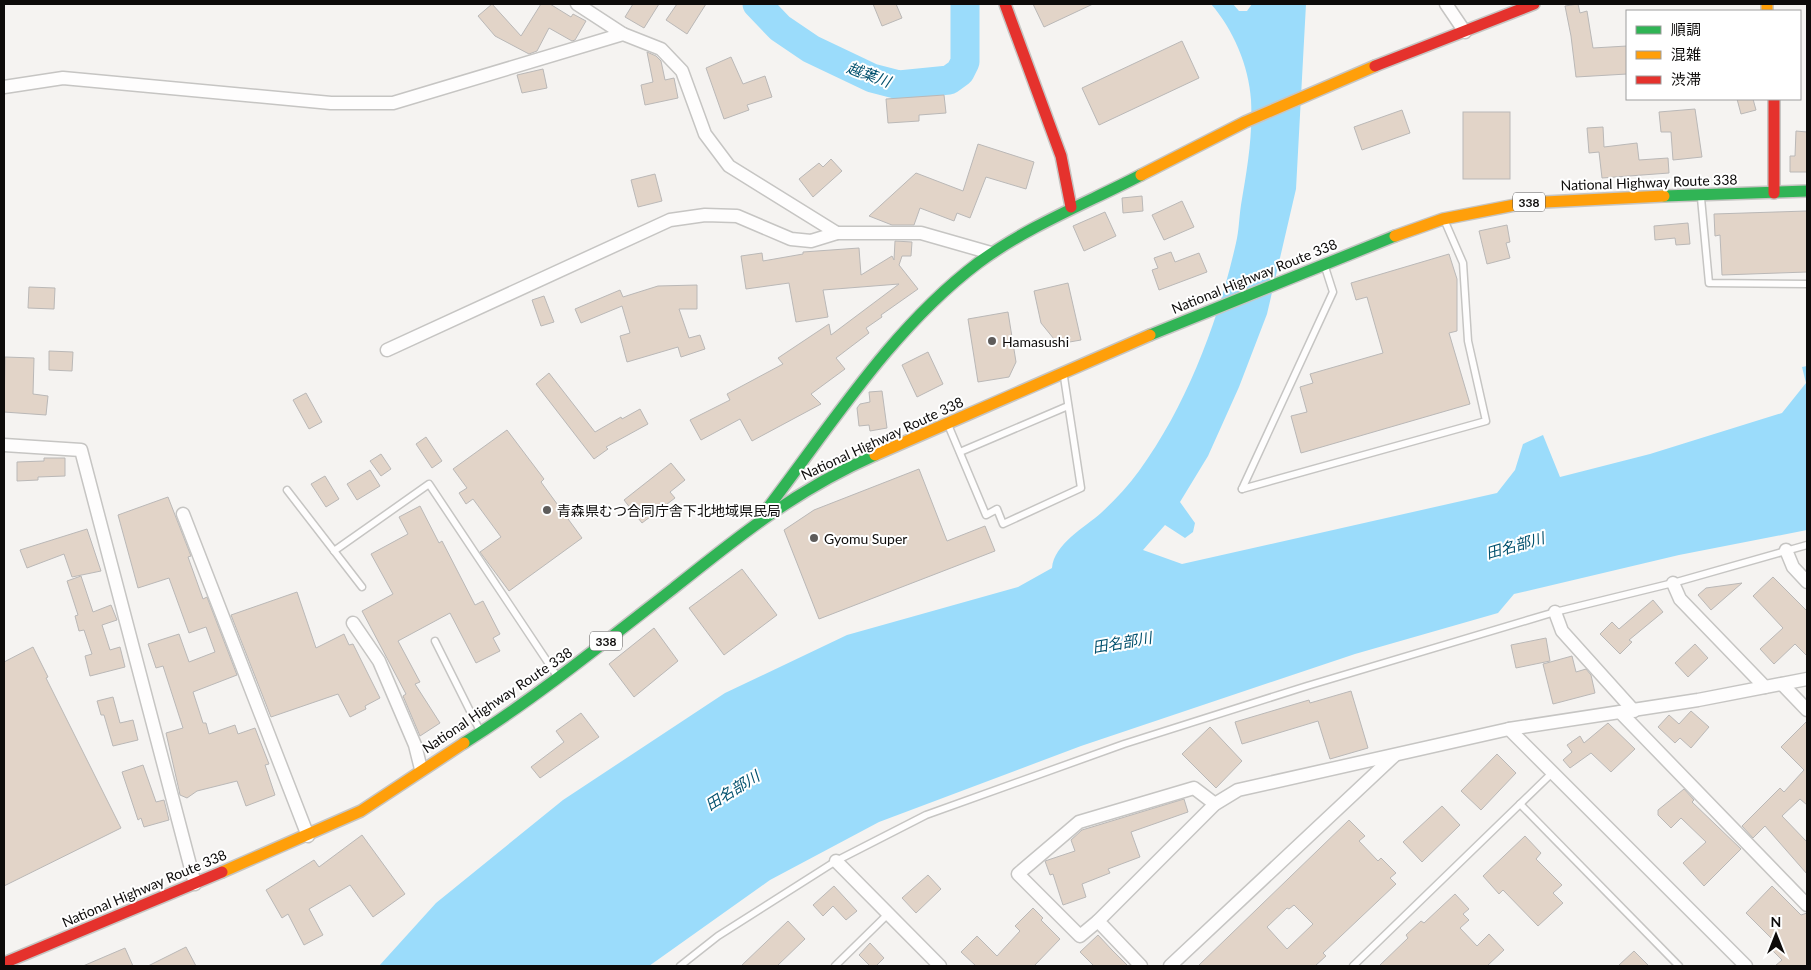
<svg xmlns="http://www.w3.org/2000/svg" width="1811" height="970" viewBox="0 0 1811 970" font-family="Lato,'Noto Sans JP',sans-serif">
  <style>
    .water { fill: #9bdcfb }
    .lines { fill: none; stroke-linecap: round; stroke-linejoin: round }
    .river { stroke: #9bdcfb; stroke-width: 29 }
    .building { fill: #e2d4c8; stroke: #bab8b7; fill-rule: evenodd }
    .lane-casing { stroke: #c6c5c3; stroke-width: 9 }
    .street-casing { stroke: #c6c5c3; stroke-width: 15 }
    .fast-casing { stroke: #c6c5c3; stroke-width: 14 }
    .slow-casing { stroke: #c6c5c3; stroke-width: 14 }
    .jam-casing { stroke: #c6c5c3; stroke-width: 14 }
    .lane { stroke: #fefdfd; stroke-width: 6 }
    .street { stroke: #fefdfd; stroke-width: 12 }
    .fast { stroke: #30b455; stroke-width: 11 }
    .slow { stroke: #ff9f0a; stroke-width: 11 }
    .jam { stroke: #e5322d; stroke-width: 11 }
    .poi-dot { fill: #5e5c5b; stroke: #fff; stroke-width: 2 }
    .labels { text-anchor: middle; dominant-baseline: central; stroke-width: 4; stroke-linejoin: round; paint-order: stroke }
    .shield { fill: #fff; stroke: #565454; stroke-width: 1 }
    .shield-label { font-size: 12px; font-weight: bold; fill: #0d0b0a }
    .street-label { font-size: 14px; fill: #0d0b0a; stroke: #fff }
    .poi-label { font-size: 14px; fill: #0d0b0a; stroke: #fff; text-anchor: start }
    .water-label { font-size: 15px; font-style: italic; fill: #00506d; stroke: #fff }
  </style>
  <rect width="100%" height="100%" fill="#f5f3f1"/>
  <path class="water" d="M1211,4H1233L1239,11H1247L1252,4H1306L1296,189L1267,314L1239,387L1208,456L1180,502L1195,523L1193,532L1185,538L1165,525L1143,550L1182,564L1497,493L1515,470L1523,444L1543,435L1560,477L1650,454L1782,413L1806,383L1802,367L1807,366V530L1679,555L1514,594L1498,613L1355,654L1081,746L879,822L770,880L649,966H379L436,903L563,800L725,693L847,635L1018,587L1052,568C1054,544 1085,527 1101,513C1115,500 1128,486 1139,471C1187,405 1218,322 1236,243C1239,231 1239,218 1241,205C1247,170 1253,136 1251,100C1249,66 1233,29 1211,4Z"/>
  <g class="lines">
    <polyline class="river" points="757,4 780,28 811,49 872,78 899,85 949,80 960,72 965,62 965,4"/>
  </g>
  <g class="building">
    <polygon points="492,4 521,36 541,4 550,4 571,17 573,14 586,21 575,40 572,41 549,28 537,51 529,54 495,36 478,16"/>
    <polygon points="633,4 659,4 644,28 625,17"/>
    <polygon points="677,4 706,4 687,34 666,20"/>
    <polygon points="873,4 896,4 902,18 882,26"/>
    <polygon points="1033,4 1093,4 1044,27"/>
    <polygon points="1578,4 1580,13 1587,11 1593,48 1627,46 1627,74 1576,77 1571,36 1565,6"/>
    <polygon points="1182,41 1199,78 1099,125 1082,88"/>
    <polygon points="647,52 656,56 661,61 665,80 674,78 678,98 645,105 641,85 653,82"/>
    <polygon points="731,57 743,84 765,76 772,97 747,105 749,110 724,119 706,68"/>
    <polygon points="543,69 547,88 522,93 517,75"/>
    <polygon points="944,95 946,113 919,115 919,121 888,123 886,99"/>
    <polygon points="1737,99 1753,99 1756,110 1741,114"/>
    <polygon points="1695,109 1702,157 1673,160 1671,132 1661,132 1659,112"/>
    <polygon points="1402,110 1410,133 1362,150 1354,127"/>
    <rect x="1463" y="112" width="47" height="67"/>
    <polygon points="1603,127 1604,147 1637,143 1639,160 1668,158 1669,173 1602,178 1599,152 1589,153 1587,128"/>
    <polygon points="1796,131 1807,132 1807,172 1790,172 1790,156 1795,156"/>
    <polygon points="978,144 1034,162 1026,189 986,177 970,218 957,213 954,221 920,208 914,225 892,225 869,216 916,173 963,191"/>
    <polygon points="831,159 842,171 813,197 799,179 819,163 823,167"/>
    <polygon points="655,174 662,201 638,207 631,180"/>
    <polygon points="1142,196 1143,211 1123,213 1122,198"/>
    <polygon points="1182,201 1194,227 1164,240 1152,215"/>
    <polygon points="1807,211 1807,272 1722,275 1720,235 1715,236 1714,214"/>
    <polygon points="1105,212 1116,236 1084,251 1073,226"/>
    <polygon points="1688,223 1690,244 1676,245 1675,238 1655,240 1654,226"/>
    <polygon points="1507,225 1510,242 1506,243 1510,258 1487,264 1479,231"/>
    <polygon points="895,241 912,242 911,256 902,256 899,265 918,289 881,315 882,317 866,328 869,333 836,358 845,369 811,394 821,404 752,441 740,419 701,440 690,420 730,400 727,394 783,364 778,358 829,324 831,335 899,284 823,290 828,317 796,322 789,283 746,289 741,256 762,253 763,261 803,254 803,252 859,248 861,275 892,256 894,260"/>
    <polygon points="1171,252 1175,262 1199,253 1207,272 1159,290 1152,270 1158,268 1154,258"/>
    <polygon points="1449,254 1457,279 1457,331 1449,333 1470,404 1301,453 1291,416 1307,412 1300,387 1313,383 1310,374 1383,353 1367,297 1356,300 1351,283"/>
    <polygon points="1068,283 1081,340 1058,344 1041,323 1034,291"/>
    <polygon points="697,285 697,309 679,309 689,338 700,335 705,349 681,357 678,347 627,362 620,336 630,333 622,306 581,323 575,309 620,290 623,297 658,286"/>
    <polygon points="29,287 55,288 54,309 28,308"/>
    <polygon points="544,296 554,322 541,326 532,300"/>
    <polygon points="1008,312 1016,362 1009,377 978,382 968,319"/>
    <polygon points="49,351 73,352 72,371 49,370"/>
    <polygon points="928,352 943,384 917,397 902,365"/>
    <polygon points="5,357 34,358 33,394 48,396 46,415 4,412"/>
    <polygon points="549,373 595,432 621,417 622,419 640,409 648,424 606,447 608,449 594,459 536,384"/>
    <polygon points="882,391 887,428 870,431 869,425 859,426 857,408 860,404 870,402 869,392"/>
    <polygon points="306,393 322,422 309,429 293,400"/>
    <polygon points="507,430 544,479 541,482 582,538 509,591 480,552 501,537 473,499 466,504 459,493 467,488 453,469"/>
    <polygon points="426,437 442,461 432,468 416,444"/>
    <polygon points="381,454 391,469 381,476 370,461"/>
    <polygon points="44,458 65,458 65,476 38,477 38,480 17,481 17,462 44,461"/>
    <polygon points="671,463 685,480 670,492 675,498 642,523 624,500"/>
    <polygon points="919,469 947,541 985,526 995,551 819,619 784,530 814,510"/>
    <polygon points="370,470 380,486 357,500 347,484"/>
    <polygon points="325,476 339,499 326,507 311,484"/>
    <polygon points="168,497 191,556 188,557 203,599 207,597 237,675 193,692 203,723 206,723 209,734 235,725 238,734 255,728 269,764 265,765 275,795 246,806 237,781 197,791 187,798 180,795 179,790 166,733 183,728 163,666 156,668 148,644 179,634 189,662 215,652 206,627 189,633 169,578 138,588 118,515"/>
    <polygon points="420,506 439,543 442,541 475,605 483,601 500,634 493,638 500,651 476,663 450,613 398,641 420,682 415,684 440,723 420,736 403,696 406,694 362,611 393,594 371,554 408,534 399,517"/>
    <polygon points="87,529 101,571 72,577 64,554 27,568 20,550"/>
    <polygon points="742,569 777,615 724,655 689,608"/>
    <polygon points="81,576 93,612 111,605 117,620 102,625 110,650 120,647 125,667 90,676 85,656 92,654 84,630 79,631 75,616 78,615 67,581"/>
    <polygon points="1773,577 1807,611 1807,656 1795,644 1774,664 1760,649 1783,628 1753,596"/>
    <polygon points="1742,583 1711,610 1698,595 1706,588"/>
    <polygon points="297,592 316,648 344,634 349,645 353,644 380,698 365,706 366,709 350,717 338,694 271,717 231,615"/>
    <polygon points="1653,600 1663,612 1629,640 1632,642 1620,654 1600,634 1612,622 1619,629"/>
    <polygon points="654,628 678,661 634,697 609,664"/>
    <polygon points="1546,638 1550,661 1516,668 1511,645"/>
    <polygon points="1695,644 1708,658 1688,677 1675,663"/>
    <polygon points="33,647 48,677 46,678 121,828 4,886 4,662"/>
    <polygon points="1572,656 1576,672 1586,669 1591,675 1595,693 1553,704 1543,664"/>
    <polygon points="1351,691 1368,748 1330,759 1318,721 1242,744 1235,722 1309,700 1310,703"/>
    <polygon points="113,697 120,723 133,720 138,740 113,746 104,715 101,715 97,701"/>
    <polygon points="1691,711 1709,727 1691,748 1680,738 1675,743 1658,727 1669,715 1679,724"/>
    <polygon points="581,713 599,737 540,778 531,767 564,742 556,731"/>
    <polygon points="1807,721 1807,805 1800,799 1782,816 1807,842 1807,874 1765,826 1753,838 1742,826 1780,788 1784,792 1804,770 1781,747"/>
    <polygon points="1608,723 1635,749 1611,772 1591,753 1570,768 1563,760 1572,752 1567,745 1580,736 1584,743"/>
    <polygon points="1210,727 1242,761 1216,788 1182,754"/>
    <polygon points="1497,754 1516,773 1481,810 1461,791"/>
    <polygon points="143,765 156,802 164,800 169,820 144,827 141,818 138,820 122,772"/>
    <polygon points="1684,789 1694,800 1692,802 1741,849 1704,886 1683,863 1706,842 1681,818 1671,828 1658,815 1658,810"/>
    <polygon points="1184,799 1188,812 1131,832 1140,857 1108,869 1110,873 1082,884 1086,897 1063,905 1053,874 1050,875 1045,861 1075,851 1071,840 1082,830"/>
    <polygon points="1442,806 1460,825 1422,862 1403,842"/>
    <path d="M1349,820L1365,836L1359,841L1378,861L1381,858L1396,873L1390,878L1396,884L1323,953L1326,956L1315,966H1198ZM1294,905L1313,924L1287,949L1267,927L1287,908L1289,909Z"/>
    <polygon points="362,835 405,894 373,917 350,885 309,909 323,935 304,945 288,914 282,918 266,890 314,860 319,867"/>
    <polygon points="1525,836 1541,853 1536,859 1562,885 1553,893 1563,903 1538,926 1503,890 1499,894 1483,876"/>
    <polygon points="928,875 941,889 916,913 902,898"/>
    <polygon points="834,886 857,911 846,920 833,906 823,916 813,905"/>
    <polygon points="1772,886 1801,915 1807,913 1807,966 1775,966 1782,960 1768,946 1774,941 1746,913"/>
    <polygon points="1455,894 1469,909 1463,914 1469,920 1460,928 1477,946 1489,934 1504,950 1487,966 1379,966 1408,938 1406,935 1421,921 1424,923"/>
    <polygon points="1033,908 1043,918 1041,920 1060,939 1034,966 976,966 961,952 977,936 997,956 1020,931 1015,926"/>
    <polygon points="788,921 805,939 777,966 741,966"/>
    <polygon points="1098,935 1112,950 1128,966 1094,966 1080,952"/>
    <polygon points="870,943 884,958 876,966 870,966 859,955"/>
    <polygon points="186,947 196,966 148,966"/>
    <polygon points="125,948 133,966 83,966"/>
    <polygon points="1634,951 1649,966 1618,966"/>
  </g>
  <g class="lines">
    <g class="lane-casing">
      <g id="lane">
        <polyline points="1701,198 1709,283 1807,284"/>
        <polyline points="949,427 986,515 997,509 1003,524 1081,488 1064,377"/>
        <polyline points="960,452 1068,406"/>
        <polyline points="1242,489 1486,421 1468,341 1463,263 1446,224"/>
        <polyline points="1242,489 1333,292 1325,267"/>
        <polyline points="287,490 362,587"/>
        <polyline points="334,551 429,484 555,673"/>
        <polyline points="435,641 479,729"/>
        <polyline points="1520,804 1679,966"/>
        <polyline points="680,966 718,936 836,861 926,815 1124,744 1307,686 1555,612 1673,583 1807,545"/>
        <polyline points="835,966 888,914"/>
        <polyline points="1353,966 1552,773"/>
      </g>
    </g>
    <g class="street-casing">
      <g id="street">
        <polyline points="577,4 623,34"/>
        <polyline points="1446,4 1465,32"/>
        <polyline points="4,87 63,78 331,103 393,103 623,34 661,49 682,71 705,134 729,166 837,233"/>
        <polyline points="387,350 670,220 705,215 737,216 791,239 811,241 837,233 921,233 991,253"/>
        <polyline points="4,445 81,450 195,884"/>
        <polyline points="183,514 308,836"/>
        <polyline points="1786,550 1793,567 1807,582"/>
        <polyline points="1673,583 1680,599 1765,687"/>
        <polyline points="1555,612 1562,631 1634,711"/>
        <polyline points="353,623 379,661 415,745 421,769"/>
        <polyline points="1782,684 1807,710"/>
        <polyline points="1620,712 1807,905"/>
        <polyline points="1509,729 1746,966"/>
        <polyline points="836,861 940,966"/>
        <polyline points="1098,921 1080,936 1018,874 1079,822 1194,788 1215,804"/>
        <polyline points="1141,966 1098,921 1215,804 1238,790 1509,729 1698,700 1807,679"/>
        <polyline points="1170,966 1394,756"/>
      </g>
    </g>
    <g class="fast-casing">
      <g id="fast">
        <polyline points="1664,196 1807,191"/>
        <polyline points="1150,335 1395,236"/>
        <path d="M767,509C832,424 892,328 978,263C1028,226 1087,203 1141,175"/>
        <path d="M464,743C537,697 606,641 674,588C740,535 796,490 875,455"/>
      </g>
    </g>
    <g class="slow-casing">
      <g id="slow">
        <polyline points="1767,4 1767,11"/>
        <polyline points="1141,175 1245,122 1375,66"/>
        <polyline points="1395,236 1443,219 1525,203 1664,196"/>
        <polyline points="875,455 1150,335"/>
        <polyline points="222,872 361,811 464,743"/>
      </g>
    </g>
    <g class="jam-casing">
      <g id="jam">
        <polyline points="1005,4 1061,156 1071,207"/>
        <polyline points="1375,66 1534,4"/>
        <polyline points="1774,99 1774,193"/>
        <polyline points="4,963 222,872"/>
      </g>
    </g>
    <use href="#lane" class="lane"/>
    <use href="#street" class="street"/>
    <use href="#fast" class="fast"/>
    <use href="#slow" class="slow"/>
    <use href="#jam" class="jam"/>
  </g>
  <g class="poi-dot">
    <circle cx="992" cy="341" r="5"/>
    <circle cx="547" cy="510" r="5"/>
    <circle cx="814" cy="538" r="5"/>
  </g>
  <g class="labels">
    <g class="shield">
      <rect x="1513" y="192.5" width="32" height="19" rx="4"/>
      <rect x="590" y="631.5" width="32" height="19" rx="4"/>
    </g>
    <g class="shield-label">
      <text x="1529" y="202">338</text>
      <text x="606" y="641">338</text>
    </g>
    <g class="street-label">
      <text transform="translate(1649 182) rotate(-2)">National Highway Route 338</text>
      <text transform="translate(1254 276) rotate(-22)">National Highway Route 338</text>
      <text transform="translate(882 438) rotate(-25)">National Highway Route 338</text>
      <text transform="translate(497 700) rotate(-34)">National Highway Route 338</text>
      <text transform="translate(144 888) rotate(-23)">National Highway Route 338</text>
    </g>
    <g class="poi-label">
      <text x="1002" y="341">Hamasushi</text>
      <text x="557" y="510">青森県むつ合同庁舎下北地域県民局</text>
      <text x="824" y="538">Gyomu Super</text>
    </g>
    <g class="water-label">
      <text transform="translate(869 74) rotate(20)">越葉川</text>
      <text transform="translate(1515 545) rotate(-16)">田名部川</text>
      <text transform="translate(1122 642) rotate(-10)">田名部川</text>
      <text transform="translate(732 790) rotate(-32)">田名部川</text>
    </g>
  </g>
  <rect width="1811" height="970" fill="none" stroke="#0d0b0a" stroke-width="10"/>
  <rect x="1626" y="10" width="175" height="90" fill="#ffffff" stroke="#9e9d9d"/>
  <rect x="1636" y="26" width="25" height="8" fill="#30b455" stroke="#9e9d9d"/>
  <text x="1671" y="35" font-size="15" fill="#0d0b0a">順調</text>
  <rect x="1636" y="51" width="25" height="8" fill="#ff9f0a" stroke="#9e9d9d"/>
  <text x="1671" y="60" font-size="15" fill="#0d0b0a">混雑</text>
  <rect x="1636" y="76" width="25" height="8" fill="#e5322d" stroke="#9e9d9d"/>
  <text x="1671" y="85" font-size="15" fill="#0d0b0a">渋滞</text>
  <g transform="translate(1776 935)" stroke="#ffffff" stroke-width="4" paint-order="stroke">
  <path d="M0-4L9 19L0 12L-9 19Z" fill="#0d0b0a"/>
  <text y="-8" font-size="14" font-weight="bold" text-anchor="middle" fill="#0d0b0a">N</text>
  </g>
</svg>
